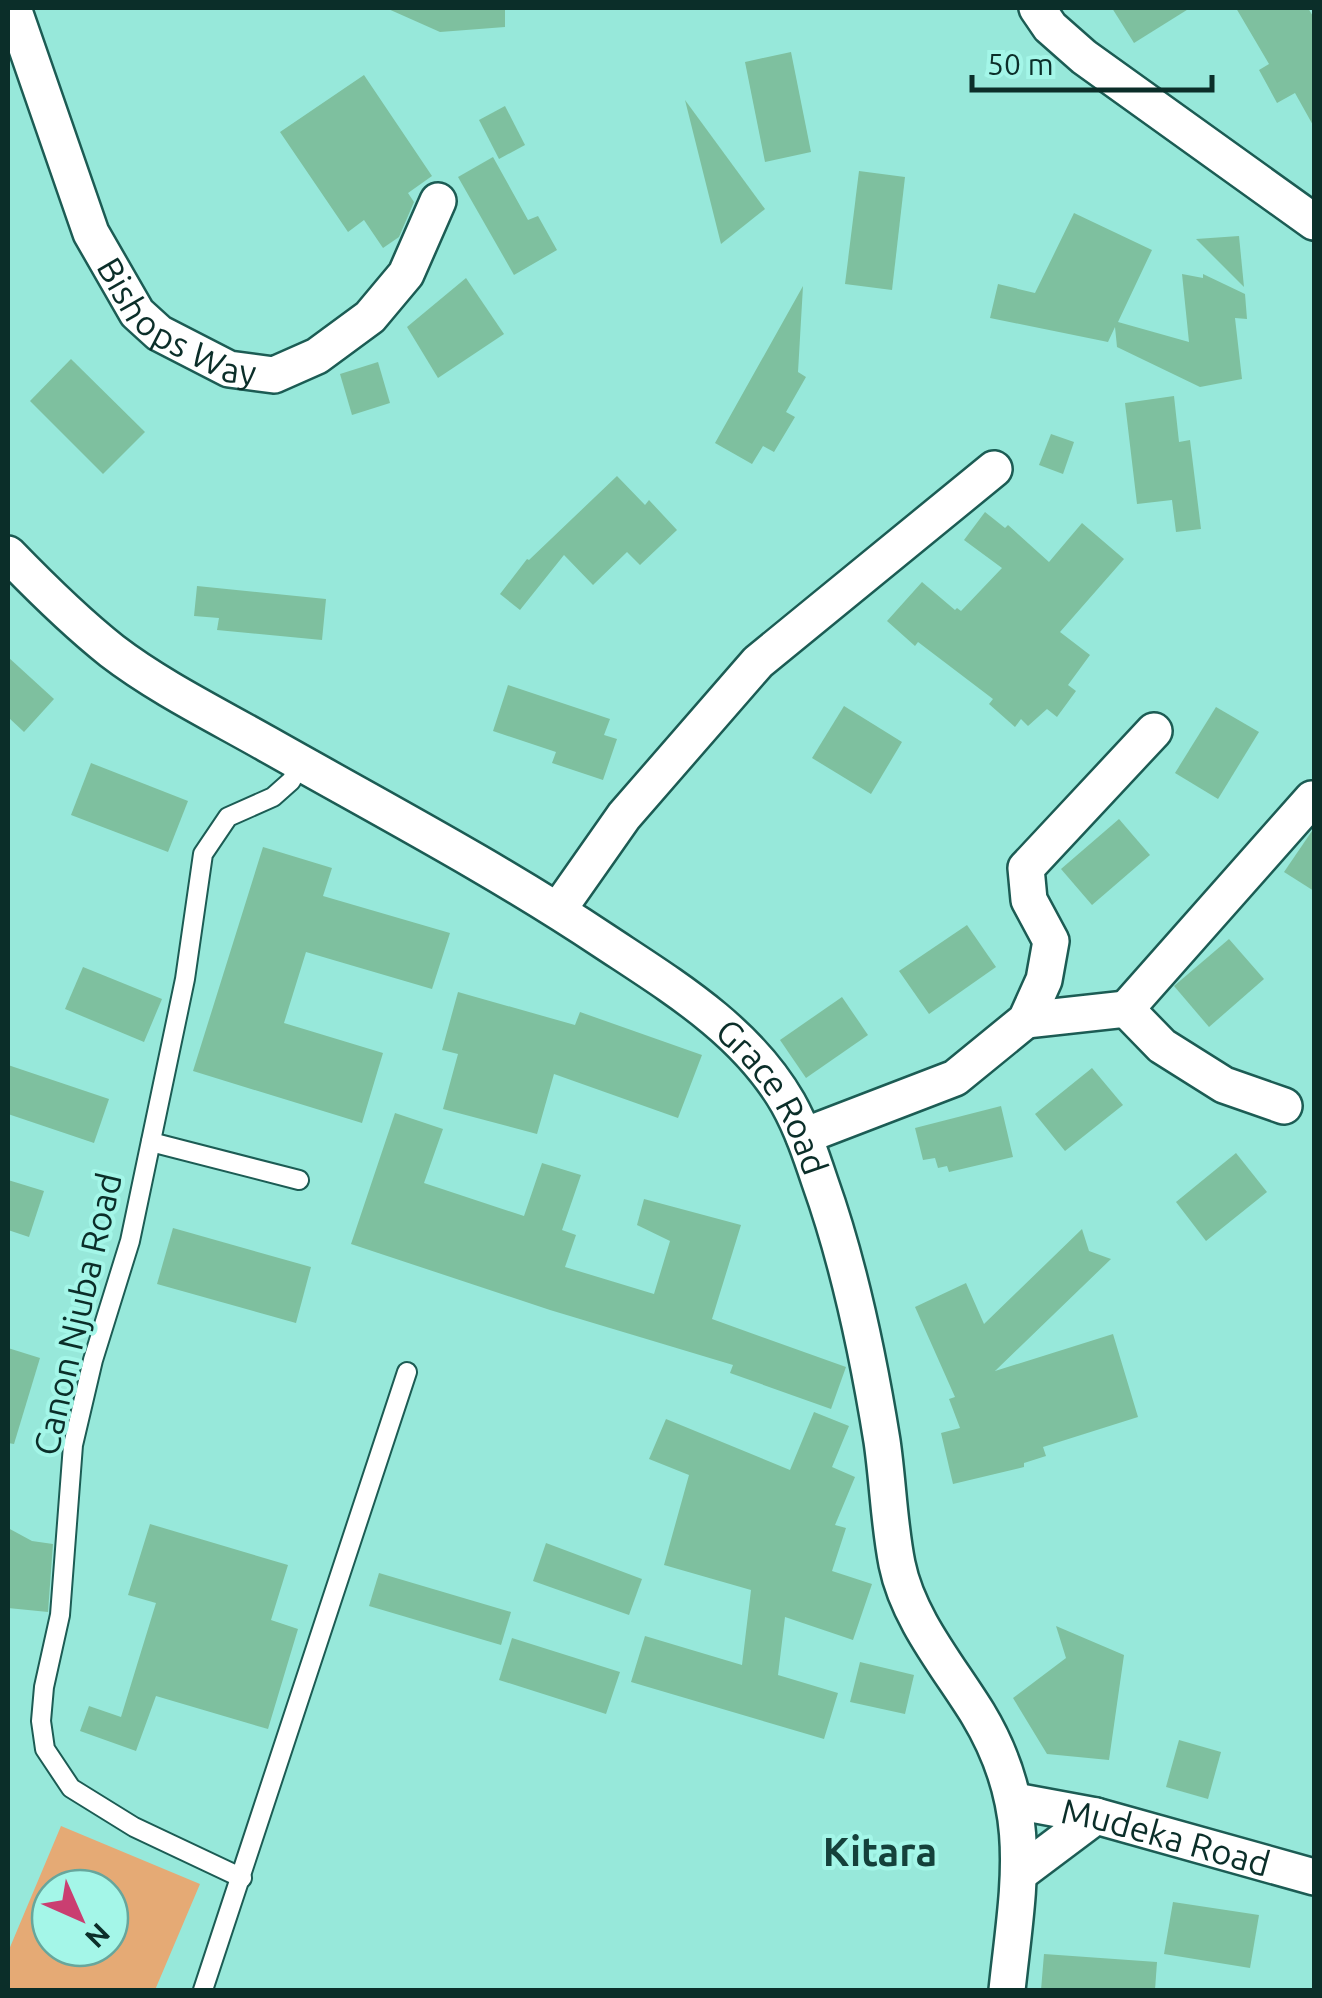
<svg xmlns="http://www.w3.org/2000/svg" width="1322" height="1998" viewBox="0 0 1322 1998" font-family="Ubuntu,sans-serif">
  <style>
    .green { fill: #e5aa75; fill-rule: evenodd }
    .building { fill: #7ec09f }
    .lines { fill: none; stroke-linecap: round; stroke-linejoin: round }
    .lane-casing { stroke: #1c5c54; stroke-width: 22 }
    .street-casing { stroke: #1c5c54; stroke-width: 40 }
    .lane { stroke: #fff; stroke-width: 18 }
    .street { stroke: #fff; stroke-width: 35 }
    .labels { text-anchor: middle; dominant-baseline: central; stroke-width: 8; stroke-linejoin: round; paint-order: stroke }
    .street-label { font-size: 35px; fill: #0b2e29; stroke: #a4f6e8 }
    .quarter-label { font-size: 40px; font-weight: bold; fill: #15413b; stroke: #a4f6e8 }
  </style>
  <rect width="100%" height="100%" fill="#97e8da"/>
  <path class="green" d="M61,1826L200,1884L155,1990H14L8,1988V1952ZM50,1888H110V1948H50Z"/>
  <g class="building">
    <polygon points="386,8 505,8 505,27 440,32"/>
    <polygon points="1112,8 1190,8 1134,43"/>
    <polygon points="1236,8 1308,8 1314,18 1314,127 1295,93 1277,103 1259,70 1269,64"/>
    <polygon points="791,52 811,152 765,162 745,62"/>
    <polygon points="364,75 432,176 408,193 414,202 399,237 383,248 364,220 348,232 280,132"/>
    <polygon points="685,100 765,209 721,244"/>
    <polygon points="505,106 525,145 499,159 479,120"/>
    <polygon points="493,157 528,220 538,216 557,250 514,275 458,177"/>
    <polygon points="859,171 905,177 892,290 845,284"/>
    <polygon points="1074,213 1152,250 1118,322 1189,342 1182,274 1203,278 1203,274 1245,294 1247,319 1235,318 1242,379 1200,387 1117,347 1115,327 1108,342 990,318 998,284 1035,293"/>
    <polygon points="1239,236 1244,287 1196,239"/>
    <polygon points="466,278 504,334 438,378 407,327"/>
    <polygon points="803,286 798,372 806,377 786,412 795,417 774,452 763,446 752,464 715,443"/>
    <polygon points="71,359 145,432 103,474 30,401"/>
    <polygon points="378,362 390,403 352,415 340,374"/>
    <polygon points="1174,396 1179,442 1190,440 1201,529 1176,532 1172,500 1137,504 1125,403"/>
    <polygon points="1051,434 1074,442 1063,474 1039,465"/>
    <polygon points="617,476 645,505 649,500 677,530 640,565 627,552 593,585 564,555 520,610 500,594 527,559 529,560"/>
    <polygon points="985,512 1005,528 1008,525 1049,562 1082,523 1124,559 1060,632 1090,655 1068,685 1076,691 1057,717 1047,709 1028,726 1021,719 1015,727 989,704 993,699 918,642 915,646 887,621 922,582 955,610 957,608 961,611 1002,568 964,540"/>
    <polygon points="197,586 326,599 322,640 217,630 219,618 194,616"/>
    <polygon points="8,657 54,699 24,732 8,717"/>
    <polygon points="508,685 610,719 604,735 617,739 603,780 552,763 556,752 493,731"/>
    <polygon points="844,706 902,742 871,794 812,758"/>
    <polygon points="1216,707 1259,732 1218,799 1175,773"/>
    <polygon points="91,763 188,801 168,852 71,815"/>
    <polygon points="1119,819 1150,855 1092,905 1061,869"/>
    <polygon points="1314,828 1314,891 1284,872"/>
    <polygon points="263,847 332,868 323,896 450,933 432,989 306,952 284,1023 383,1053 362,1123 193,1071"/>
    <polygon points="967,925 996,967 929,1014 899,971"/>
    <polygon points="1229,939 1264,979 1209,1027 1174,986"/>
    <polygon points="83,967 162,999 144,1042 65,1009"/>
    <polygon points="458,992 575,1025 580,1012 702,1055 678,1118 554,1074 537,1134 443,1109 458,1054 442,1050"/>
    <polygon points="842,997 868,1035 806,1078 780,1040"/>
    <polygon points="8,1065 109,1099 94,1143 8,1114"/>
    <polygon points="1092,1068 1123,1105 1065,1151 1035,1114"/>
    <polygon points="1001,1106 1013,1157 949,1172 947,1166 938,1168 935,1158 923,1160 915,1128"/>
    <polygon points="395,1113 443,1129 424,1183 524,1216 542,1163 581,1175 562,1230 576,1235 565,1267 654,1294 670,1241 637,1225 644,1199 741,1225 712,1319 846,1367 831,1409 730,1373 733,1365 550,1310 351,1244"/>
    <polygon points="1236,1153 1267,1192 1206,1241 1176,1202"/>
    <polygon points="8,1180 44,1191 29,1237 8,1230"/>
    <polygon points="173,1228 311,1267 296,1323 157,1284"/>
    <polygon points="1082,1229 1089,1251 1111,1259 995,1371 1113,1334 1138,1417 1043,1447 1046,1456 1024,1463 1024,1467 953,1484 941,1433 960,1428 949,1399 955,1397 915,1307 966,1283 984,1324"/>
    <polygon points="8,1348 40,1358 14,1444 8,1443"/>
    <polygon points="814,1412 849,1426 832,1467 855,1477 835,1525 846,1528 832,1571 872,1584 853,1640 785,1617 778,1675 838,1693 824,1739 631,1682 645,1636 742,1665 751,1590 664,1565 689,1475 649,1459 666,1419 790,1470"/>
    <polygon points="150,1524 288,1565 271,1620 298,1629 268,1729 156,1696 136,1751 80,1731 89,1706 121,1717 156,1603 128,1595"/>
    <polygon points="8,1528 32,1541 53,1544 48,1612 8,1608"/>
    <polygon points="546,1543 642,1579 629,1615 533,1581"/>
    <polygon points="379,1573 511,1612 501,1645 369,1606"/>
    <polygon points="1056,1626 1124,1655 1109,1760 1047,1754 1013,1698 1066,1658"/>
    <polygon points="512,1638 620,1672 606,1714 499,1680"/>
    <polygon points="860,1662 914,1675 905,1714 850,1702"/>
    <polygon points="1179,1740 1221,1752 1208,1799 1166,1787"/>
    <polygon points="1173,1902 1259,1915 1250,1968 1164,1954"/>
    <polygon points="1044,1954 1157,1962 1155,1990 1041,1990"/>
  </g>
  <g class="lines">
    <g class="lane-casing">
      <g id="lane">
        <polyline points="151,1142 299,1180"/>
        <polyline points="242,1878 134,1827 71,1788 45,1749 41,1721 44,1687 60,1615 73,1445 93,1360 130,1241 185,979 203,854 228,817 273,797 291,781 301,763"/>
        <polyline points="203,1990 407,1372"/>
      </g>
    </g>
    <g class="street-casing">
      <g id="street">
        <path id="s1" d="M13,8L91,233L137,313L159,333L229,369L274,375L317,356L370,317L406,274L438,201"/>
        <polyline points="1037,8 1050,27 1084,57 1314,222"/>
        <path id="s2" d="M8,554C41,588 74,621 112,651C159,687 216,715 267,744C380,808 496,869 604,941C672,986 746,1030 788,1103C802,1128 811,1155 820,1182C850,1266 868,1354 882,1441C888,1482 889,1524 897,1564C908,1619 949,1667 978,1714C1036,1810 1018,1886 1007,1990"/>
        <polyline points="558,910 624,816 758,662 994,469"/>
        <polyline points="1026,1020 1126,1009"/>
        <polyline points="1284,1106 1224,1085 1162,1046 1126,1009 1312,799"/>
        <polyline points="804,1136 955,1078 1026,1020 1044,980 1051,941 1029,900 1026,868 1154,731"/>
        <path id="s3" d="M1015,1801L1096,1816L1314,1877"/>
        <polyline points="1020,1873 1096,1816"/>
      </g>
    </g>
    <use href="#lane" class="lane"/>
    <use href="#street" class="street"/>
  </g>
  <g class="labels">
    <g class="street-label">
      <text stroke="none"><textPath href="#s1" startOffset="368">Bishops Way</textPath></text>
      <text stroke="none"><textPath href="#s2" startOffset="948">Grace Road</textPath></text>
      <text transform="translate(77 1314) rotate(-77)">Canon Njuba Road</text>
      <text stroke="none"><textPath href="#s3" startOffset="155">Mudeka Road</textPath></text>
    </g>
    <g class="quarter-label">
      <text x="880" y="1851">Kitara</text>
    </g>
  </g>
  <rect width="1322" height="1998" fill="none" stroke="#0b2e29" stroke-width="20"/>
  <g transform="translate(80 1918) rotate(135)"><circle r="48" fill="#a4f6e8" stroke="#67a69c" stroke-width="2.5"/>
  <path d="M0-8L18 38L0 25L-18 38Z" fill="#ca3e71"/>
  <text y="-15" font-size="28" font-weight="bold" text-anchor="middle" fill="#0b2e29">N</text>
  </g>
  <path d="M972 75v15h240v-15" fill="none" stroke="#0b2e29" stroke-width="5"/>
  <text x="987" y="75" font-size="30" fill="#0b2e29" stroke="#a4f6e8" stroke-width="8" paint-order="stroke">50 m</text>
</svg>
